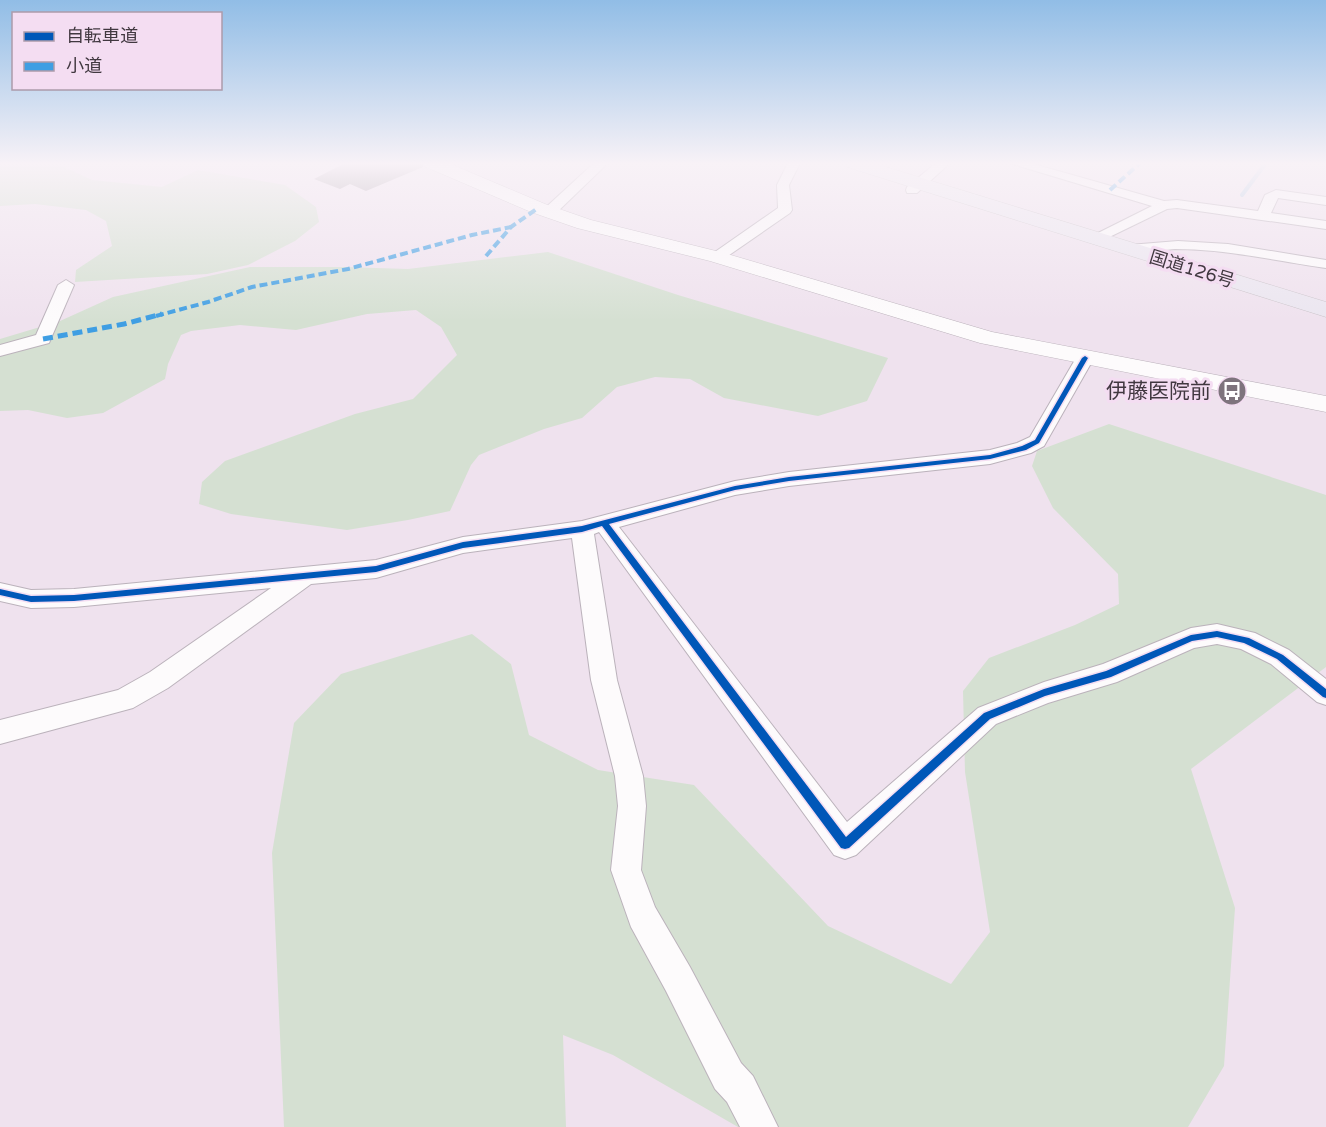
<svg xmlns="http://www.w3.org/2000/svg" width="1326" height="1127" viewBox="0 0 1326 1127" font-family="'Varela Round','Noto Sans JP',sans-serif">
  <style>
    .green { fill: #d5e0d2 }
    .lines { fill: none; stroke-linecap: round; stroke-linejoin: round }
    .stream { stroke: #b0cae4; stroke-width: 4 }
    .building { fill: #a198a0 }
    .street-casing { stroke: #bbb2bb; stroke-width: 2 }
    .secondary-casing { stroke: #bbb2bb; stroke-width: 1 }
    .highway-casing { stroke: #c8c2c7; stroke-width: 1 }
    .street { fill: #fdfbfc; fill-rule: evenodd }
    .secondary { fill: #fdfbfc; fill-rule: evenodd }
    .highway { fill: #ebe6f0; fill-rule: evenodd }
    .quiet-far1 { stroke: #3f9ee3; stroke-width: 4; stroke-dasharray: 8 4; stroke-linecap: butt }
    .quiet { stroke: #3f9ee3; stroke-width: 5; stroke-dasharray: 10 5; stroke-linecap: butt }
    .cycleway-casing { stroke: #f4ddf2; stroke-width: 3 }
    .cycleway { fill: #0057b8; fill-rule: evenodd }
    .labels { text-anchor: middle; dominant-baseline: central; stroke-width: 6; stroke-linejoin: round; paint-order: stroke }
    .far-street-label { font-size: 18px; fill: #413840; stroke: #f4ddf2 }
    .poi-label { font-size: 21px; fill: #413840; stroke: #f4ddf2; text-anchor: end }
  </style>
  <rect width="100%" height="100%" fill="#efe2ee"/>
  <g class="green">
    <polygon points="2,163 56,163 92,180 162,187 198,170 285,185 316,207 319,222 295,241 248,265 207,274 75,282 76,270 112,246 106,221 86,210 35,204 0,206 0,165"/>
    <polygon points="548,252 678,295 888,358 867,401 818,416 724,398 690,379 655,377 617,387 582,418 544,429 479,455 471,465 450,511 408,520 347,530 231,514 199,504 202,482 225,461 355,414 413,399 457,355 441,327 416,310 367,314 296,330 240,325 191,331 181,335 168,364 165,379 103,413 67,418 28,410 0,411 0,339 60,321 113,297 250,267 344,267 408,269"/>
    <polygon points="1109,424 1326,495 1326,667 1191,769 1235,908 1224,1066 1188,1127 738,1127 613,1055 563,1035 566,1127 284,1127 272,853 294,723 341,674 472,634 511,664 529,735 598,770 694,785 828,926 951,984 990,932 965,772 963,691 989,658 1075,625 1119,604 1118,574 1053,508 1032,466 1037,451"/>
  </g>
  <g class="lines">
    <polyline class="stream" points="1242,195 1266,163"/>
  </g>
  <polygon class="building" points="345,163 422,163 423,167 366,191 350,184 340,189 314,179"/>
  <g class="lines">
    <g class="street-casing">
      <g id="street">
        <polygon points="594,163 608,163 554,215 544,215 542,212 544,209"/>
        <polygon points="788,163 800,163 789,185 792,210 790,213 722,260 712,260 710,257 712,254 778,208 777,185"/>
        <polygon points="936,163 950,163 917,193 907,193 906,190 907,187"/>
        <polygon points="1009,163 1030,163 1164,201 1177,200 1258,211 1265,195 1276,190 1326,197 1326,205 1278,198 1271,213 1326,221 1326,229 1177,208 1167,209 1097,243 1092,242 1090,239 1092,236 1152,206"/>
        <path d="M1178,241L1228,244L1326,260V268C1276,261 1226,249 1175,249C1163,250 1128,256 1122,249L1129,245Z"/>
        <polygon points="66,280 74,285 49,343 0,356 0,345 36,335 58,285"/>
        <polygon points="1085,353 1091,354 1094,358 1044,446 1031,453 990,464 789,486 735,495 619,527 847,822 978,708 1044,682 1103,664 1191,628 1217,624 1255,633 1289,650 1326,679 1326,705 1317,702 1271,664 1241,649 1217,644 1194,648 1117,682 1048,703 996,724 856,855 845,859 834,855 599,532 594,534 617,680 643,776 646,806 641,870 655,907 690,967 741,1063 753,1076 778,1127 740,1127 727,1102 715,1089 666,991 631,927 611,870 618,806 615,776 591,680 572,538 463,553 376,578 311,584 168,688 133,708 0,744 0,720 118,690 150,672 271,588 74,607 31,608 0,601 0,583 31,590 74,589 376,560 463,537 582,521 735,481 789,472 990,450 1017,443 1030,437 1076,358 1079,354"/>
      </g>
    </g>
    <g class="secondary-casing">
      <polygon id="secondary" points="424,163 448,163 545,204 591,220 724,253 992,332 1326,396 1326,412 980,343 710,261 577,228 531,212 426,167"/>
    </g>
    <g class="highway-casing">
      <polygon id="highway" points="844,163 873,163 1326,302 1326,317 847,167"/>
    </g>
    <use href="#street" class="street"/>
    <use href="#secondary" class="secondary"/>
    <use href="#highway" class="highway"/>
    <g class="quiet-far1">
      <polyline points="1110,190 1140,163"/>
      <polyline points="486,256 511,227 538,208"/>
      <polyline points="156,316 208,302 252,287 348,269 472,235 511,227"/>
    </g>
    <polyline class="quiet" points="43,339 124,324 162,314"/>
    <g class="cycleway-casing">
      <polygon id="cycleway" points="1085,356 1088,358 1039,443 1026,450 990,459 789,481 735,490 609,524 846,837 984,713 1044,689 1106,671 1191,635 1217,631 1249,638 1283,655 1326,689 1326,698 1323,697 1277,659 1244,643 1217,637 1192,641 1111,677 1045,696 990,719 849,848 845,849 841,848 602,526 582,532 463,548 376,572 74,601 31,602 0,595 0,589 31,596 74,595 376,566 463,542 582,526 735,486 789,477 990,455 1022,446 1035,440 1082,358"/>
    </g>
    <use href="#cycleway" class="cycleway"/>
  </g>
  <linearGradient id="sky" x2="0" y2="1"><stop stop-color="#91bde6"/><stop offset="0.51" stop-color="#f8f2f7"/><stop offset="1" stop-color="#f8f2f7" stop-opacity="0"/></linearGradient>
  <rect width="1326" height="321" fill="url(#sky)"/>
  <defs>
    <g id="bus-disc" transform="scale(1.5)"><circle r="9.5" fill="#7e747d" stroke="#f4ddf2"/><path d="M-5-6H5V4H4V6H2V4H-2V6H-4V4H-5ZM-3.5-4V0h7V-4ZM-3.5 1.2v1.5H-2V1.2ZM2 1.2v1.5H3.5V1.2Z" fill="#fff"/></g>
  </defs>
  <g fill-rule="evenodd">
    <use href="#bus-disc" x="1232" y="391"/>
  </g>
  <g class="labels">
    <g class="far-street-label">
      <text transform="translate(1192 269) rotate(17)">国道126号</text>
    </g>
    <g class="poi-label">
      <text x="1211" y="391">伊藤医院前</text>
    </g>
  </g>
  <rect x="12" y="12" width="210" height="78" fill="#f4ddf2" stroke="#ac9bab" stroke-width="1.5"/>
  <rect x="24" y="32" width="30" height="9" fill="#0057b8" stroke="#ac9bab" stroke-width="1.5"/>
  <text x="66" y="42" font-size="18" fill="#413840">自転車道</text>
  <rect x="24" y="62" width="30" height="9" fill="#3f9ee3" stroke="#ac9bab" stroke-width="1.5"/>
  <text x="66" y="72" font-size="18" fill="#413840">小道</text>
</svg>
